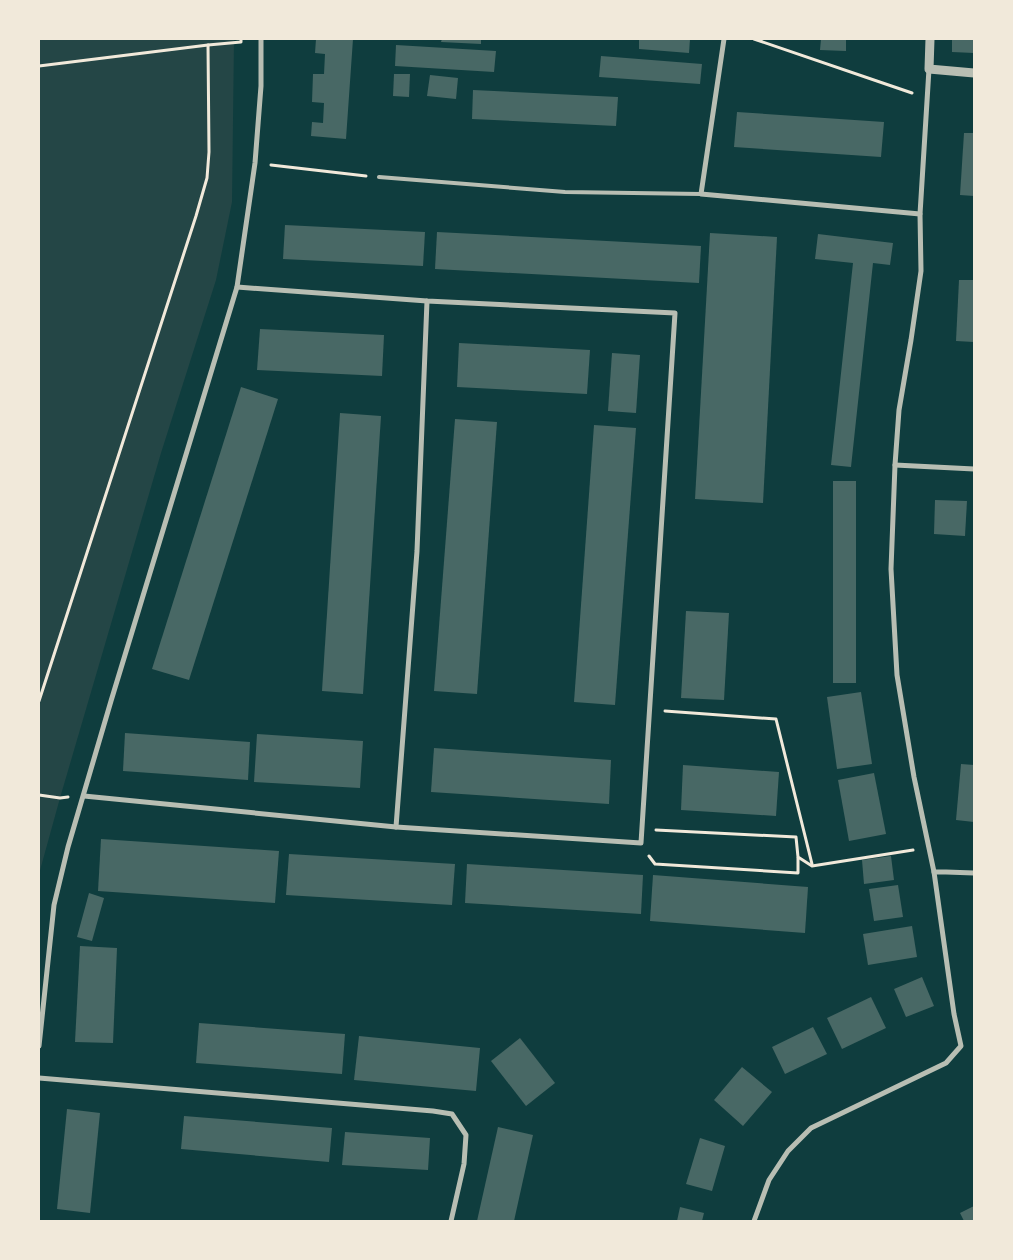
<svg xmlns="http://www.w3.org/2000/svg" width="1013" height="1260" viewBox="0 0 1013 1260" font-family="Jost,sans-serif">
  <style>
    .green { fill: #244646 }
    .building { fill: #486865 }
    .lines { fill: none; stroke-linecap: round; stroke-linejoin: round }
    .path { stroke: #f1e9da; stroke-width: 3 }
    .service { stroke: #b8beb3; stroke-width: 4 }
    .minor { stroke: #b8beb3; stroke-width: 5 }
    .tertiary { stroke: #b8beb3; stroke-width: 9 }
  </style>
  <rect width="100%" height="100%" fill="#0f3d3e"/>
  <polygon class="green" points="39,39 234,39 232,202 216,280 161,453 60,798 39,874"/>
  <g class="building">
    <polygon points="316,39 353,39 346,139 311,136 312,122 323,123 324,103 312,102 313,74 324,74 325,54 315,53"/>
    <polygon points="442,39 481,39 481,44 441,42"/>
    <polygon points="639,39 690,39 689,53 639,49"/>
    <polygon points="821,39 846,39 846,51 820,50"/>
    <polygon points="952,39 974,39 974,53 952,52"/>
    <polygon points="396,45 496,51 494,72 395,66"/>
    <polygon points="601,56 702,64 700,84 599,77"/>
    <polygon points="394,74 410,74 409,97 393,96"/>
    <polygon points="430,75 458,78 456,99 427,96"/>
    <polygon points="473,90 618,97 616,126 472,119"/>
    <polygon points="737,112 884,122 881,157 734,147"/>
    <polygon points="964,133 974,133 974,196 960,195"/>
    <polygon points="285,225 425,232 423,266 283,259"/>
    <polygon points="437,232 701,246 699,283 435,269"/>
    <polygon points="710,233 777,237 763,503 695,499"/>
    <polygon points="818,234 893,243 890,265 873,263 851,467 831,465 853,263 815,259"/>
    <polygon points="959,280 974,280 974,342 956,341"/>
    <polygon points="260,329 384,335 382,376 257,370"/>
    <polygon points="459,343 590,350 587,394 457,387"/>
    <polygon points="612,353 640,355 636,413 608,411"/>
    <polygon points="241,387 278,399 189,680 152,669"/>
    <polygon points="340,413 381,416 363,694 322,691"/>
    <polygon points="455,419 497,422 477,694 434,691"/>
    <polygon points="594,425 636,428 615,705 574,702"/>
    <rect x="833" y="481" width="23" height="202"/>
    <polygon points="935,500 967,501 965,536 934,534"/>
    <polygon points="686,611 729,613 724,700 681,698"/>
    <polygon points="861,692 872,764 837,769 827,697"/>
    <polygon points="125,733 250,742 248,780 123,771"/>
    <polygon points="257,734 363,741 360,788 254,782"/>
    <polygon points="434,748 611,760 609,804 431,792"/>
    <polygon points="961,764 974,765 974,822 956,820"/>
    <polygon points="683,765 779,772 776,816 681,810"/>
    <polygon points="874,773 886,834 849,841 838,780"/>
    <polygon points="101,839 279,851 275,903 98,891"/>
    <polygon points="289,854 455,864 452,905 286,895"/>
    <polygon points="891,856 894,880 864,884 862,860"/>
    <polygon points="467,864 643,875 641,914 465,903"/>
    <polygon points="653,875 808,887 805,933 650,921"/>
    <polygon points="898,885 903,917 874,921 869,889"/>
    <polygon points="89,893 104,898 92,941 77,937"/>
    <polygon points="912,926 917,957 868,965 863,934"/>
    <polygon points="80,946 117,948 113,1043 75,1042"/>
    <polygon points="922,977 934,1006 906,1017 894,989"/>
    <polygon points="871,997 886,1028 842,1049 827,1018"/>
    <polygon points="199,1023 345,1034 342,1074 196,1063"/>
    <polygon points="813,1027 827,1054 785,1074 772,1047"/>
    <polygon points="359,1036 480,1048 476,1091 354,1080"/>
    <polygon points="520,1038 555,1083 526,1106 491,1061"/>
    <polygon points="742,1067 772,1092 743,1126 714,1100"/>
    <polygon points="67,1109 100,1113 90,1213 57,1209"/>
    <polygon points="184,1116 332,1128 329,1162 181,1149"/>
    <polygon points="498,1127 533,1135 514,1221 477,1221"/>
    <polygon points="345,1132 430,1138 428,1170 342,1165"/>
    <polygon points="700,1138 725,1146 712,1191 686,1184"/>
    <polygon points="974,1206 974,1221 964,1221 960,1213"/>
    <polygon points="680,1207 704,1213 702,1221 677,1221"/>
  </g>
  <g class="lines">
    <g class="path">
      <polyline points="754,39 912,93"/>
      <polyline points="39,66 208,45 241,42 241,39"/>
      <polyline points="271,165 366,176"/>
      <polyline points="39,701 196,216 207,178 209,152 208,45"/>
      <polyline points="665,711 776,719 812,864"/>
      <polyline points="39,795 60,798 68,797"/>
      <polyline points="656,830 796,837 798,857 812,866 913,850"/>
      <polyline points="649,856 655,864 798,873 798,858"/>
    </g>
    <polyline class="service" points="379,177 565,192 701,194"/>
    <g class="minor">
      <polyline points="724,39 701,194 920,214"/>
      <polyline points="895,465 974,469"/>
      <polyline points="84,796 396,827 641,843 675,313 427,301 237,287"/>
      <polyline points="396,827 417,551 427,301"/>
      <polyline points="934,872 946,872 974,873"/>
      <polyline points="39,1046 54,905 68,847 111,701 237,287 255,163 261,86 261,39"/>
      <polyline points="39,1078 433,1111 452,1114 466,1135 464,1164 451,1221"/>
      <polyline points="754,1221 769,1180 788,1151 811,1128 946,1063 961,1046 954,1014 934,872 914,777 897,675 891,569 895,465 899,410 911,340 921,271 920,214 929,69"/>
    </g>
    <polyline class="tertiary" points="930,39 929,69 974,73"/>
  </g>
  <rect width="1013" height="1260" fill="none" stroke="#f1e9da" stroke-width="80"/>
</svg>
